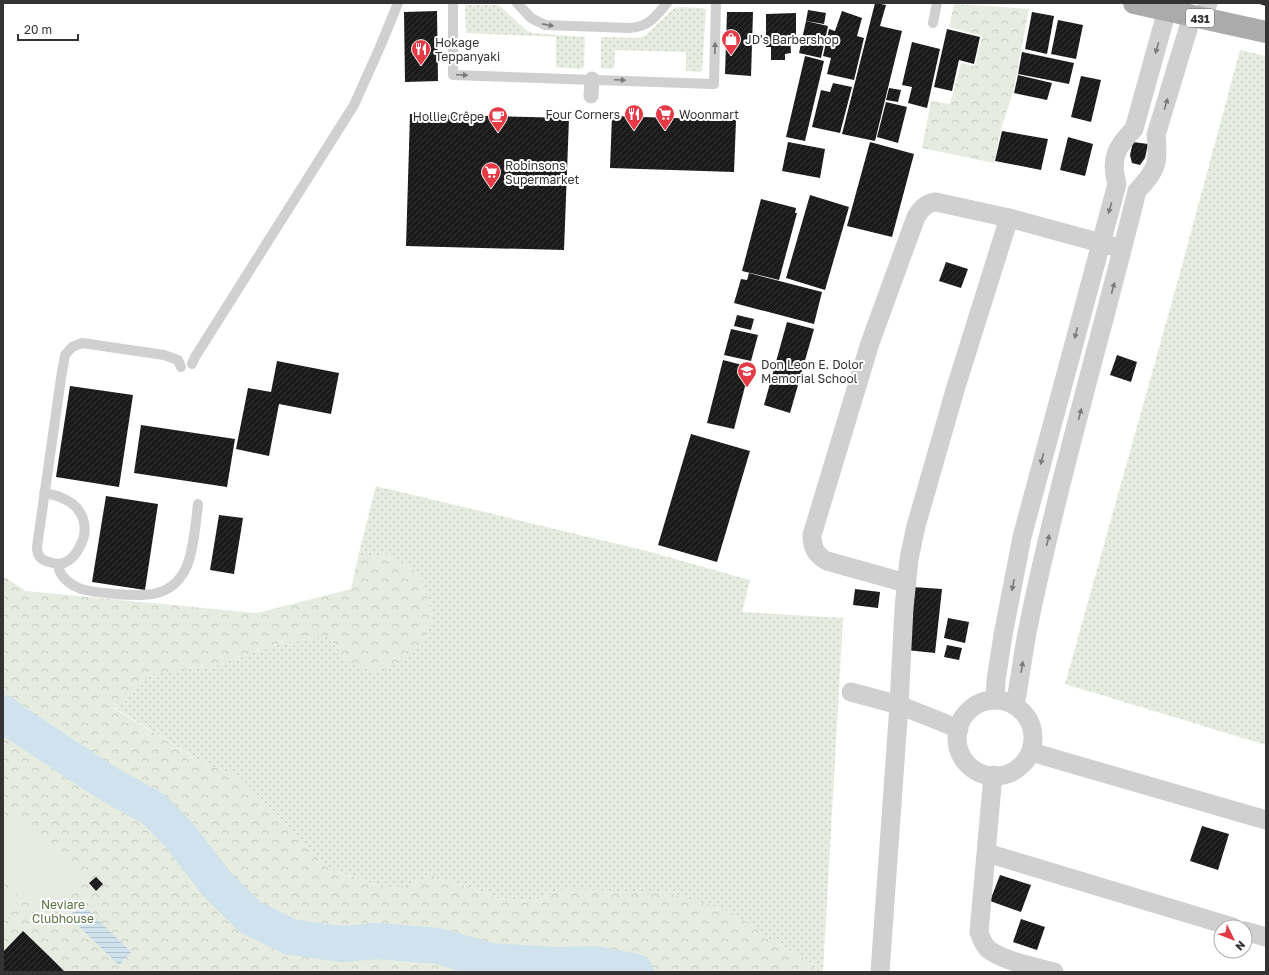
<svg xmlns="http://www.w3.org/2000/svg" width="1269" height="975" viewBox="0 0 1269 975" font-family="'Golos Text',sans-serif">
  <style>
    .grass { fill: url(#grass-dots) }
    .forest { fill: url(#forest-crowns) }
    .garden { fill: #e6ecdf }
    .water { fill: url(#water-rules) }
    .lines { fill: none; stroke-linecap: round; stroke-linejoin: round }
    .river { stroke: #cfe2ee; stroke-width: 36 }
    .building { fill: url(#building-hatch) }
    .service { stroke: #d0d0d0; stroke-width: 10 }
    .pedestrian { stroke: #d0d0d0; stroke-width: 15 }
    .minor { stroke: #d0d0d0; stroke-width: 19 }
    .primary { stroke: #ababab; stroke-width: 22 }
    .oneway { fill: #7a7a7a }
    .labels { text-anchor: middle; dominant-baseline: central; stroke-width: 4; stroke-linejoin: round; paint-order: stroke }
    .shield { fill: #fff; stroke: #707070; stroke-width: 1 }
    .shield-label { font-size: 11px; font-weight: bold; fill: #333 }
    .poi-label { font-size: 12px; fill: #333; stroke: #fff; text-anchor: start }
    .park-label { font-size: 12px; fill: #56703f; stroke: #fff }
  </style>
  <defs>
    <pattern id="grass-dots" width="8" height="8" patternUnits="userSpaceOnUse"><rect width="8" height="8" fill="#e6ecdf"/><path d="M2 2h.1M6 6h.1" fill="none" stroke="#c6cbc0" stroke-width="1.8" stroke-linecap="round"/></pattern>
    <pattern id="forest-crowns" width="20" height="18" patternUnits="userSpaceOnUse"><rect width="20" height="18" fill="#e6ecdf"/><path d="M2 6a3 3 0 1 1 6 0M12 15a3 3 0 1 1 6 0" fill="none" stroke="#c6cbc0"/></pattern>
    <pattern id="water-rules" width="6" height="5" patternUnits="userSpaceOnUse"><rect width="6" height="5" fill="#cfe2ee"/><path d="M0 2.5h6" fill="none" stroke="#b2c2cd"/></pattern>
    <pattern id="building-hatch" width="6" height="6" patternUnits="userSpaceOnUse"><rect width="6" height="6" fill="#1a1a1a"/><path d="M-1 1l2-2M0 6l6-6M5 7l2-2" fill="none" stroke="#333"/></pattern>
  </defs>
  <rect width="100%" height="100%" fill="#fff"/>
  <g class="grass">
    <polygon points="465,5 497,5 501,7 527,31 532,33 585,37 584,67 581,69 556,67 556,37 466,33"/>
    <polygon points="679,7 703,8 706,10 702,70 700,72 686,71 686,52 615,50 614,68 611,69 601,68 601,37 639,38 645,36 673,9"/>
    <polygon points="1240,50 1266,56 1266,745 1065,684 1180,273"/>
    <polygon points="376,486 643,550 750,580 742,612 843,618 823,972 819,972 813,964 772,940 566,889 531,901 498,898 484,892 432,877 400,887 385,888 328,868 239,776 207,765 113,707 146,675 219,665 280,643 327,636 349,662 391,554 358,557"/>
  </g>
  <g class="forest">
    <polygon points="954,4 990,6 1029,9 1013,92 1001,129 994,163 922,148 931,101 950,104 961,63 975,66 982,36 949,27"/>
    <polygon points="391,554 420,575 433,617 422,646 379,673 349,662 327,636 280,643 219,665 146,675 113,708 207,765 239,776 328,868 385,888 400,887 432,876 484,892 498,898 531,901 566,889 668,893 730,911 772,940 813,964 819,972 3,972 3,576 26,591 257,613 351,589 358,557"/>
  </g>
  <g class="garden">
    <polygon points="20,814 83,876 45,914 3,873 3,832"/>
    <polygon points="9,887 23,901 3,922 3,893"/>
  </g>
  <polygon class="water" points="82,904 131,952 119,965 69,917"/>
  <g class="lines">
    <polyline class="river" points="3,713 16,723 107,783 154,809 180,836 216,883 250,917 291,937 342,944 378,941 438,946 491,961 554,965 595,964 636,972"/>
  </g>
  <g class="building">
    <polygon points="875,3 886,5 880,26 902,31 875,141 842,134"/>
    <polygon points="1256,3 1266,3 1266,6"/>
    <polygon points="808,10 826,13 824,24 806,21"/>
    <polygon points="437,11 438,81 405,82 404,12"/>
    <polygon points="842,11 862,18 857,36 864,38 854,80 827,74 831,58 823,56 829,29 835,31"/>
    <polygon points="727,12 753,12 751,76 725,74"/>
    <polygon points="1032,12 1054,16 1047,54 1025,49"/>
    <polygon points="796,13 796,36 790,37 791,53 785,54 785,60 771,60 771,47 766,47 766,14"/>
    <polygon points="1058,20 1083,25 1076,59 1051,54"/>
    <polygon points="806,21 828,26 821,58 799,53"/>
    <polygon points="947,29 980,37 974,64 959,60 952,91 934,87"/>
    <polygon points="912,42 940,49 927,108 908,103 912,87 902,85"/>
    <polygon points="1022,52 1074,63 1069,84 1018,74"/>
    <polygon points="805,56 824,61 805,141 786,137"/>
    <polygon points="1018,75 1052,83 1047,100 1014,93"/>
    <polygon points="1081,76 1101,80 1091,122 1071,117"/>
    <polygon points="833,83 852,87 840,133 812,127 821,90 830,92"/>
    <polygon points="889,88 901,90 898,102 886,100"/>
    <polygon points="886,102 907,107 898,143 877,137"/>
    <polygon points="410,114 569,118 564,250 406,246"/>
    <polygon points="612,116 736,120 734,172 610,168"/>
    <polygon points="1002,131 1048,139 1041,170 995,161"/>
    <polygon points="1068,137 1093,144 1085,176 1060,170"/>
    <polygon points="788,142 825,149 820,178 782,171"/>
    <polygon points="870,142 914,154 892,237 847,226"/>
    <polygon points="1133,142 1148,144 1145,158 1140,165 1132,163 1130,155"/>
    <polygon points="810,195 849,207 825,290 786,278"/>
    <polygon points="761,199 796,208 795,213 797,213 779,280 742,271"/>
    <polygon points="946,262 968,269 961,288 939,281"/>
    <polygon points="749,273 822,292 814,324 734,303 741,279 747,280"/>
    <polygon points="737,315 754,319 751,330 734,326"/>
    <polygon points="787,322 814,329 790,413 764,405"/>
    <polygon points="731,329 758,335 751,361 724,355"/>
    <polygon points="1117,355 1137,362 1131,382 1110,375"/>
    <polygon points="723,360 750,367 734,429 707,423"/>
    <polygon points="277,361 339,373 331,414 279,404 269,456 236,449 248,388 271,392"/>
    <polygon points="70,386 133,395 119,487 56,477"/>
    <polygon points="141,425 235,439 227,487 134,473"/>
    <polygon points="691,434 750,451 717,562 658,545"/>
    <polygon points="106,496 158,504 145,590 92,582"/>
    <polygon points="219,515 243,518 234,574 210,570"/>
    <polygon points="913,587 942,589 935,653 906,650"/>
    <polygon points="855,589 880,592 878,608 853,605"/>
    <polygon points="948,618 969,622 965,643 944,638"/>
    <polygon points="947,645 962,648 959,660 944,657"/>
    <polygon points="1202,826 1229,834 1218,870 1190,861"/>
    <polygon points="1000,875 1031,885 1021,912 990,901"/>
    <polygon points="96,877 103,884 96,891 89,883"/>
    <polygon points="1021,919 1045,927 1037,950 1013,942"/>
    <polygon points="23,931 49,956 65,972 3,972 3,952"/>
  </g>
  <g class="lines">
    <g class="service">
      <polyline points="453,3 453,75 714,84 716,3"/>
      <path d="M517,3L531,18L545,25L629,28C649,27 655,17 667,3"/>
      <polyline points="933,23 937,3"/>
      <polyline points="192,364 195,357 354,105 380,47 398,3"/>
      <path d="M44,493C50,494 56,495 62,498C83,506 91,528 79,548C76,554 71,560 64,563C59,565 52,563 46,561C40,559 37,554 37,547L61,378L65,355L72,347L82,343L164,355L178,360L181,367"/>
      <path d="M58,564C59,577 69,584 81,589C92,592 103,593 115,594C142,596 170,599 185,570C193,556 196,522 198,504"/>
    </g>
    <polyline class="pedestrian" points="591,96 592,79"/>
    <g class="minor">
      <polyline points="1203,18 1208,3"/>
      <path d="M906,583L827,561C816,555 812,548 812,535L870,343L916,217C921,209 926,203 936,202L1009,218L1112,246"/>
      <polyline points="851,692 899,705 959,729"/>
      <path d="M995,700L996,680L1003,635L1022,537L1117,184C1110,159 1116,147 1134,129L1167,10"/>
      <circle cx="995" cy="738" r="38"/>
      <path d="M1015,705C1020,680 1023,653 1028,628C1058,481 1101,337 1137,191C1157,170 1159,163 1156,135L1192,16"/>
      <polyline points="1031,752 1266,820"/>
      <path d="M993,775L979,932C981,938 983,944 988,949C1003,961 1035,967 1054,972"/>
      <polyline points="987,853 1233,927"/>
      <polyline points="1245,931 1266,937"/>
      <polyline points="880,972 899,705 904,608 909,559 916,526 955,390 1009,218"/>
    </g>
    <polyline class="primary" points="1134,3 1266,32"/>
  </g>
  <defs><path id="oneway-solid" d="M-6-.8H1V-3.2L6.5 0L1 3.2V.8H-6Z"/></defs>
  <g class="oneway">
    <use href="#oneway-solid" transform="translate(548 25) rotate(11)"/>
    <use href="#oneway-solid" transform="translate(715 48) rotate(-89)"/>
    <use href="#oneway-solid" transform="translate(1157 48) rotate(106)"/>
    <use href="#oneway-solid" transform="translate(462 75) rotate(2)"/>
    <use href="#oneway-solid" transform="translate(620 80) rotate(2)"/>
    <use href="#oneway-solid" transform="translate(1166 104) rotate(-73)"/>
    <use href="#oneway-solid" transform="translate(1110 208) rotate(106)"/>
    <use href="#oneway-solid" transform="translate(1113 288) rotate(-75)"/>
    <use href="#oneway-solid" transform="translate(1076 333) rotate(105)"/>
    <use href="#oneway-solid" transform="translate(1080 414) rotate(-75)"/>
    <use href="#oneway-solid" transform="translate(1042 459) rotate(105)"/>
    <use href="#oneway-solid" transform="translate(1048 540) rotate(-76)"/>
    <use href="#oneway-solid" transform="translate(1013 585) rotate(101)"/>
    <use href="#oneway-solid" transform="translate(1022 667) rotate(-81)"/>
  </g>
  <defs>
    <g id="shop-pin" transform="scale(1)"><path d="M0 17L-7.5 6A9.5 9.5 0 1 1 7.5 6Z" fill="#e63946" stroke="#fff"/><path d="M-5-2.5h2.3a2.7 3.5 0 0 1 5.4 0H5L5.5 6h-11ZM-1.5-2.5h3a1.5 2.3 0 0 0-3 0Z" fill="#fff"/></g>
    <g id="restaurant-pin" transform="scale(1)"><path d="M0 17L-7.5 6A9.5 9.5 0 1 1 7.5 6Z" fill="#e63946" stroke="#fff"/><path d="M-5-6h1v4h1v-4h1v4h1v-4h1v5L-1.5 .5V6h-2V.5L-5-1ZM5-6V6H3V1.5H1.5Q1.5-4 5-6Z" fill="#fff"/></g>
    <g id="supermarket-pin" transform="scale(1)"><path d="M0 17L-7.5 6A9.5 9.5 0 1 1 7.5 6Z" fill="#e63946" stroke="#fff"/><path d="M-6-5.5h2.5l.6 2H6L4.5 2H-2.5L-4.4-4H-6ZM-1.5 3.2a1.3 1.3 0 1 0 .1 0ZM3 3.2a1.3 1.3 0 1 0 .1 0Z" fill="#fff"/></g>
    <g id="cafe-pin" transform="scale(1)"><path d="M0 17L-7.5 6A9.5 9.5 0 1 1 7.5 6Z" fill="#e63946" stroke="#fff"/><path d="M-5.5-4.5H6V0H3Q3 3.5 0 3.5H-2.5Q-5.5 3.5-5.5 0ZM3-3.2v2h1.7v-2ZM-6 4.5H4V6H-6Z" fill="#fff"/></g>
    <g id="school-pin" transform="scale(1)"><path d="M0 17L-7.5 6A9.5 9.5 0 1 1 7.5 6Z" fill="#e63946" stroke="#fff"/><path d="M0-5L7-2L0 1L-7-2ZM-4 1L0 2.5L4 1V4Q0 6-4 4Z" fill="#fff"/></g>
  </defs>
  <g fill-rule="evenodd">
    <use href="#shop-pin" x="731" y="39"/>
    <use href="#restaurant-pin" x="421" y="49"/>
    <use href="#restaurant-pin" x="634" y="114"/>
    <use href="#supermarket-pin" x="665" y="114"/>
    <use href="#cafe-pin" x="498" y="116"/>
    <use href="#supermarket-pin" x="491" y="172"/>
    <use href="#school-pin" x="747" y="371"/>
  </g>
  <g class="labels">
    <rect class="shield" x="1186" y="9" width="28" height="18" rx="3"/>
    <g class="shield-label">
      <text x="1200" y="18">431</text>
    </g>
    <g class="poi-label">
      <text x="745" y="39">JD's Barbershop</text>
      <text x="435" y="42">Hokage<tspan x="435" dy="14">Teppanyaki</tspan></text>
      <text x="620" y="114" text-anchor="end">Four Corners</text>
      <text x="679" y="114">Woonmart</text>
      <text x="484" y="116" text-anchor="end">Hollie Crêpe</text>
      <text x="505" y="165">Robinsons<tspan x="505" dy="14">Supermarket</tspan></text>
      <text x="761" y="364">Don Leon E. Dolor<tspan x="761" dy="14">Memorial School</tspan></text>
    </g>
    <g class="park-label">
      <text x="63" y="904">Neviare<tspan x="63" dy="14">Clubhouse</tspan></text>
    </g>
  </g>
  <rect width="1269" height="975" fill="none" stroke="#333333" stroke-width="8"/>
  <g transform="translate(1233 939) rotate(133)"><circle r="19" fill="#ffffff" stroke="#adadad"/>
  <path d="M0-3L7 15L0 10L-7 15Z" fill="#e63946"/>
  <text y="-6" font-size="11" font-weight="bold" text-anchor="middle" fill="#333333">N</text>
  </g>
  <path d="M18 34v6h60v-6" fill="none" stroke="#333333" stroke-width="2"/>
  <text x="24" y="34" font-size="12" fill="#333333" stroke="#ffffff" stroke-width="3" paint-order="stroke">20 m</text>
</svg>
